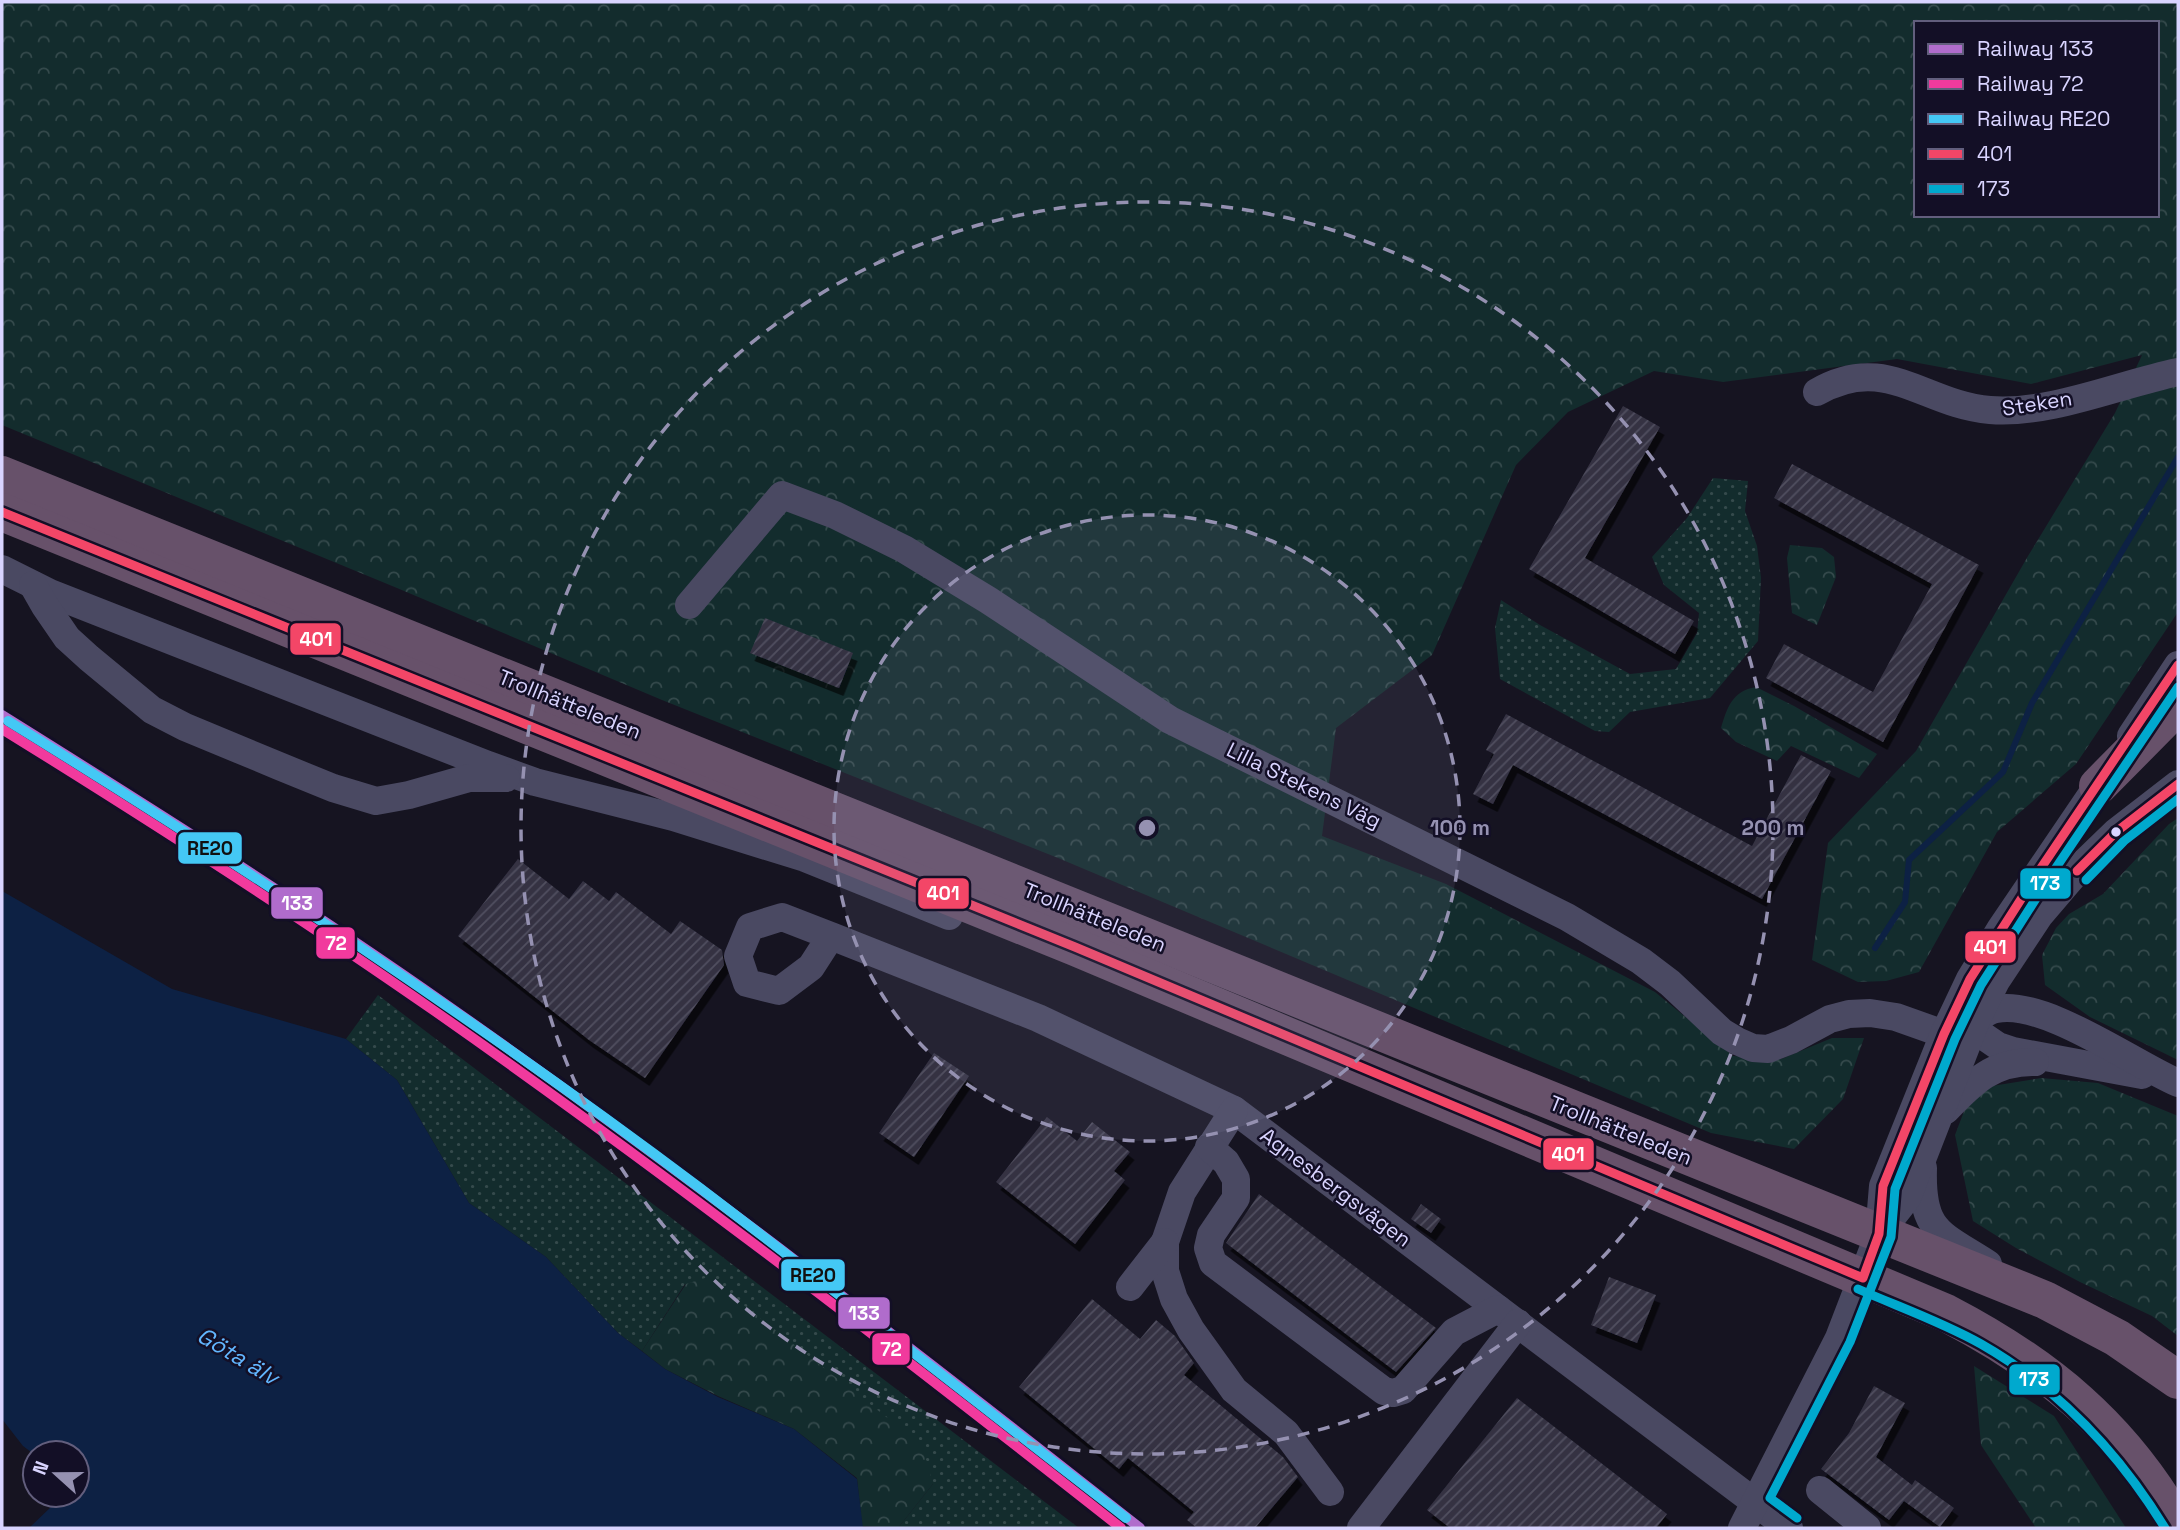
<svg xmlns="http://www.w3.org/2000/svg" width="2180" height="1530" viewBox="0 0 2180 1530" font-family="'Space Grotesk',sans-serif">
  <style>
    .grass { fill: url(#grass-dots) }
    .forest { fill: url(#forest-crowns); fill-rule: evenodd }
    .water { fill: #0d2144 }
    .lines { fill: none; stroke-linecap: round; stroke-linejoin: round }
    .stream { stroke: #0d2144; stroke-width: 6 }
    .building { fill: url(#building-hatch); filter: url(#shadow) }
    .minor { stroke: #4a4962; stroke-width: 28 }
    .highway { stroke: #67516a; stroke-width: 38 }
    .bus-1-casing { stroke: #130f26; stroke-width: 14 }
    .bus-2-casing { stroke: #130f26; stroke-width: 14 }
    .bus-1 { stroke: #f34667; stroke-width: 9 }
    .bus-2 { stroke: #00a9ce; stroke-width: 9 }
    .rail-1-casing { stroke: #130f26; stroke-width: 16 }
    .rail-2-casing { stroke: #130f26; stroke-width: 16 }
    .rail-3-casing { stroke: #130f26; stroke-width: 16 }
    .rail-1 { stroke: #b06ccc; stroke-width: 10 }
    .rail-2 { stroke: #f13a9d; stroke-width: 10 }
    .rail-3 { stroke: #44c8f5; stroke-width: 10 }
    .ring { fill: none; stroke: #9591b1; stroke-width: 3.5; stroke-dasharray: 12 9 }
    .bus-dot { fill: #d9d4ff; stroke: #130f26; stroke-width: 2.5 }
    .labels { text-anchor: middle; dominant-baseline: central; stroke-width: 5; stroke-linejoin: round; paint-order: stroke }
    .street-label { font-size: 21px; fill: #d9d4ff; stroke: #130f26 }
    .water-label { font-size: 23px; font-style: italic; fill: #62b6ff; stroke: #130f26 }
    .centre { fill: #9591b1; stroke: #130f26; stroke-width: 3.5 }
    .ring-label { font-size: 21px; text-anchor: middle; font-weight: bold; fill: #9591b1; stroke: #130f26; stroke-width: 5; stroke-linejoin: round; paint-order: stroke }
    .line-badge { stroke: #130f26; stroke-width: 2.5 }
    .badge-label { font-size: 19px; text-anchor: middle; font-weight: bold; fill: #fff }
    .pale-badge-label { font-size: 19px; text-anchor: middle; font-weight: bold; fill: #111 }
  </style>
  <defs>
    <pattern id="grass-dots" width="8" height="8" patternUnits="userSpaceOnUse" patternTransform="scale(1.75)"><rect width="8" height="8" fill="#132c2d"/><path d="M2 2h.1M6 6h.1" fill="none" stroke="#354a4c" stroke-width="1.8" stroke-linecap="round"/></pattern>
    <pattern id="forest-crowns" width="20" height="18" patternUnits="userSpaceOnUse" patternTransform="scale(1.75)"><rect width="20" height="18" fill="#132c2d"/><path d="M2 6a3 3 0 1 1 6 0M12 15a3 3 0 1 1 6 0" fill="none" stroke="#354a4c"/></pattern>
    <pattern id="building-hatch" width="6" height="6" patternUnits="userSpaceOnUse" patternTransform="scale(1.75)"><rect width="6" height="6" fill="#343243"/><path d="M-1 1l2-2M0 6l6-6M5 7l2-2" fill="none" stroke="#514f5f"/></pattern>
    <filter id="shadow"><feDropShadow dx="4.5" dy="8" stdDeviation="0" flood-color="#0009"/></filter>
  </defs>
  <rect width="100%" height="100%" fill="#161421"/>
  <g class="grass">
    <polygon points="1713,478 1748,481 1745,511 1757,546 1761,578 1758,641 1710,698 1630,712 1609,732 1595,731 1500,679 1495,628 1501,600 1540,625 1630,674 1676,669 1697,633 1699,613 1664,585 1652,557 1687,518"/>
    <polygon points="378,995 1079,1528 898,1528 933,1484 685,1284 642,1351 618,1333 546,1257 469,1203 397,1080 346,1039"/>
  </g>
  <g class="forest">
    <path d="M2,2H2178V612L2076,764L1997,832L1919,972L1886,981L1858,982L1812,960L1828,843L1916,751L2028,556L2115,413L2142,355L2031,384L1897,359L1723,382L1654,371L1568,412L1516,465L1432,655L1336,728L1322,836L1446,884L1655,992L1733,1056L1781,1059L1832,1038H1864L1843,1099L1794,1149L1711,1133L1058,858L662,700L397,588L2,425ZM1916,23H2157V215H1916Z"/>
    <polygon points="1790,545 1822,548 1834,557 1836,577 1817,625 1792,613 1787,558"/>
    <path d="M1756,687L1794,706L1877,754L1859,778L1791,746L1777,761L1736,742L1721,728C1727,708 1732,691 1756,687Z"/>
    <polygon points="2178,818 2178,1060 2090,1017 2045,985 2042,955 2056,928 2069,914 2103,894 2169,824"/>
    <polygon points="2041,1078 2098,1083 2178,1116 2178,1336 2152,1316 2080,1282 2016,1248 1973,1221 1955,1135 1966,1106 1992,1086"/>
    <polygon points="708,1277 922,1445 933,1484 898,1528 862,1526 857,1478 794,1429 718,1396 665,1369 642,1351 686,1284"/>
    <polygon points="1974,1366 2054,1416 2126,1528 2036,1528 1981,1445"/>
  </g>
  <polygon class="water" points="2,891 172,989 346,1039 397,1080 469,1203 546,1257 618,1333 665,1369 718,1397 794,1429 857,1479 863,1528 29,1528 51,1507 58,1495 77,1495 77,1453 35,1455 23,1446 2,1419"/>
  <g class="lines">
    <polyline class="stream" points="1875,948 1905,902 1909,860 2003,772 2032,703 2178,457"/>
  </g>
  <g class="building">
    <polygon points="1623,406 1660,427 1585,558 1694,621 1675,654 1529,569"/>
    <polygon points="1792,464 1979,565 1883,742 1766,678 1784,644 1873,692 1932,584 1774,498"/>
    <polygon points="765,618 853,653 839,688 750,653"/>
    <polygon points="1506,714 1752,846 1801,755 1831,771 1762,899 1513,765 1493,804 1473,794 1494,754 1486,750"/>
    <polygon points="518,859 569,899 583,881 609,901 616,892 671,934 680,921 722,950 724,965 645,1078 589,1040 458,936"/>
    <polygon points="934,1053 969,1076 914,1157 879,1133"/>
    <polygon points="1047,1117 1077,1141 1092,1122 1130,1152 1114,1171 1125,1180 1075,1244 996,1182"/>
    <polygon points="1259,1194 1436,1328 1396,1372 1226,1243"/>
    <polygon points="1421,1204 1441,1219 1431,1233 1411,1219"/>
    <polygon points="1609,1277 1656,1295 1637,1343 1591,1325"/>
    <polygon points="1092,1299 1140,1339 1156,1320 1175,1336 1194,1363 1184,1375 1283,1457 1298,1477 1255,1528 1197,1528 1187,1520 1194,1512 1128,1458 1119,1469 1019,1387"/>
    <polygon points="1874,1386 1905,1403 1876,1457 1912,1485 1915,1480 1954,1508 1940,1527 1904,1501 1889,1520 1821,1469 1849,1433"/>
    <polygon points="1517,1398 1667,1514 1656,1528 1450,1528 1427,1510"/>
  </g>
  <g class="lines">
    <g class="minor">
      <path d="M1817,392C1886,352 1924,405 1990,410C2049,415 2120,384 2178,372"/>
      <polyline points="2,569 50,593 488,765 535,782 673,817 805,858 949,916"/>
      <polyline points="33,585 45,606 67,638 89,658 152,710 185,727 279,766 333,788 376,801 409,795 469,778 506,778"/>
      <polyline points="689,605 782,495 835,515 904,549 988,600 1170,720 1567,917 1641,961 1670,983 1722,1032 1737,1041 1753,1048 1768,1049 1791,1040 1830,1019 1849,1014 1870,1013 1896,1017 1944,1034"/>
      <polyline points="2131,736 2178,665"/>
      <polyline points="831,936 782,917 750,927 738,956 747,983 779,991 811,967 831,936 1038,1018 1234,1110 1789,1528"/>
      <polyline points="1976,1021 1979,1033 1998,1046 2013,1051 2142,1075"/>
      <path d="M1973,1022C1980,1018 1987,1010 1996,1009C2044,999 2132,1063 2178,1083"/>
      <polyline points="1234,1110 1182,1192 1165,1242 1165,1271 1174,1299 1191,1330 1234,1390 1286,1433 1330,1492"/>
      <path d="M1946,1110C1973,1082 1993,1061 2035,1062"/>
      <polyline points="1209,1147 1226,1162 1236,1179 1236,1198 1211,1235 1208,1248 1213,1263 1384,1391 1393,1393 1403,1390 1454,1332 1498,1309"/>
      <path d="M1923,1168C1921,1232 1940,1233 1988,1264"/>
      <polyline points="1879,1234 1907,1198 1976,1021 1996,981 2039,916 2086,861 2116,832 2178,784"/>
      <polyline points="1130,1287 1165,1242"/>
      <polyline points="1820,1490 1867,1528"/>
      <polyline points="1361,1528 1518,1323"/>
      <polyline points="1742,1528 1839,1338 1879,1234 1883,1186 1944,1034 1970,979 2001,928 2109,769"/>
    </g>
    <g class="highway">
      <polyline points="2,475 2045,1300 2117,1338 2178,1380"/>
      <path d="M2,512L1075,947L1946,1313C2046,1365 2122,1427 2178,1526"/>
      <polyline points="2098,786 2178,705"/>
    </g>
    <g class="bus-1-casing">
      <g id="bus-1">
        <polyline points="2,512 1075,947 1863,1278 1879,1234 1883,1186 1944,1034 1970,979 2039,871 2178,665"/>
        <polyline points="2077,871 2116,832 2178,784"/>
      </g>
    </g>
    <g class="bus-2-casing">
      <g id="bus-2">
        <polyline points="2086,880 2124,841 2178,799"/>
        <path d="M1858,1289C1899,1307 1942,1322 1981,1344C2058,1388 2119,1453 2165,1528"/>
        <polyline points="1797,1518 1770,1498 1850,1342 1891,1237 1895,1189 1955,1039 1981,985 2049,878 2178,687"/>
      </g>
    </g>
    <use href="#bus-1" class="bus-1"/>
    <use href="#bus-2" class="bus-2"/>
    <g class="rail-1-casing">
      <path id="rail-1" d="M2,715C151,808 300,902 444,1003C682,1170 912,1348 1140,1528"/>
    </g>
    <g class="rail-2-casing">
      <path id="rail-2" d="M2,729C149,820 294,913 436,1012C670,1176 896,1351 1121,1528"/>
    </g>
    <g class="rail-3-casing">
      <path id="rail-3" d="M8,721C245,867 478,1021 700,1188C843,1297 984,1408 1126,1518"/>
    </g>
    <use href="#rail-1" class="rail-1"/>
    <use href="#rail-2" class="rail-2"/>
    <use href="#rail-3" class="rail-3"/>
  </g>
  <circle cx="1147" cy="828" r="313" fill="#9591b1" fill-opacity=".12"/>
  <g class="ring">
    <circle cx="1147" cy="828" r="313"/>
    <circle cx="1147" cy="828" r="626"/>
  </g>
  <circle class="bus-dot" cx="2116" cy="832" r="6"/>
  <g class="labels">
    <g class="street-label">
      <text transform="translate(2037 403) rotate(-9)">Steken</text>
      <text transform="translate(570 704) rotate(22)">Trollhätteleden</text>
      <text transform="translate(1304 785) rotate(26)">Lilla Stekens Väg</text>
      <text transform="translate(1095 917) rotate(22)">Trollhätteleden</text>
      <text transform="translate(1621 1130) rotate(22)">Trollhätteleden</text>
      <text transform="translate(1336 1187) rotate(37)">Agnesbergsvägen</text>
    </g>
    <g class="water-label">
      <text transform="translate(238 1356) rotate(31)">Göta älv</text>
    </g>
  </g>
  <circle cx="1147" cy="828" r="10" class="centre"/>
  <g class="ring-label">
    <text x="1460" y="835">100 m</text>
    <text x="1773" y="835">200 m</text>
  </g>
  <g class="line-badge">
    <rect x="289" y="622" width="53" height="34" rx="7" fill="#f34667"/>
    <rect x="177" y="831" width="66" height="34" rx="7" fill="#44c8f5"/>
    <rect x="2019" y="867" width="53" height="33" rx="7" fill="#00a9ce"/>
    <rect x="917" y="877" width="53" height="33" rx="7" fill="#f34667"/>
    <rect x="270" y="886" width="54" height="34" rx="7" fill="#b06ccc"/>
    <rect x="315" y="926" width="41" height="34" rx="7" fill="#f13a9d"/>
    <rect x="1964" y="930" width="53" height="34" rx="7" fill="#f34667"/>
    <rect x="1542" y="1137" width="53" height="34" rx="7" fill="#f34667"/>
    <rect x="780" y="1258" width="66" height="34" rx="7" fill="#44c8f5"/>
    <rect x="837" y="1296" width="54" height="34" rx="7" fill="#b06ccc"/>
    <rect x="871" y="1332" width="40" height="34" rx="7" fill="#f13a9d"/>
    <rect x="2008" y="1363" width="53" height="33" rx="7" fill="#00a9ce"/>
  </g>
  <g class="badge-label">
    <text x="316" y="646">401</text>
    <text x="2045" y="890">173</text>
    <text x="943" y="900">401</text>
    <text x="297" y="910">133</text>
    <text x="336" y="950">72</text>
    <text x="1990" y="954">401</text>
    <text x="1568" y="1161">401</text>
    <text x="864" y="1320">133</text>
    <text x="891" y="1356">72</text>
    <text x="2034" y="1386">173</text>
  </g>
  <g class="pale-badge-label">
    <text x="210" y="855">RE20</text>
    <text x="813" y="1282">RE20</text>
  </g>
  <rect width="2180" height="1530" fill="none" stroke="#d9d4ff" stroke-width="7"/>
  <rect x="1914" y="21" width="245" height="196" fill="#130f26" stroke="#625e7d" stroke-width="2"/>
  <rect x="1928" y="44" width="35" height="10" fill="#b06ccc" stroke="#625e7d" stroke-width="2"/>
  <text x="1977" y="56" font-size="21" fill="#d9d4ff">Railway 133</text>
  <rect x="1928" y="79" width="35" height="10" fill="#f13a9d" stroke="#625e7d" stroke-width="2"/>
  <text x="1977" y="91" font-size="21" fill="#d9d4ff">Railway 72</text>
  <rect x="1928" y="114" width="35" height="10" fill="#44c8f5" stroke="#625e7d" stroke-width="2"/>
  <text x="1977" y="126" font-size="21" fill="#d9d4ff">Railway RE20</text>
  <rect x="1928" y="149" width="35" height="10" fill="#f34667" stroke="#625e7d" stroke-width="2"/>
  <text x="1977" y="161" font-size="21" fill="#d9d4ff">401</text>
  <rect x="1928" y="184" width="35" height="10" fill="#00a9ce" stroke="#625e7d" stroke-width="2"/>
  <text x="1977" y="196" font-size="21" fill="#d9d4ff">173</text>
  <g transform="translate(56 1474) rotate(291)"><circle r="33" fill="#130f26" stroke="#625e7d" stroke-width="2"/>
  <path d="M0-5L12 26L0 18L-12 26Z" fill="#9591b1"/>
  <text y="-10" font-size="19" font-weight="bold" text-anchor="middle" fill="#d9d4ff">N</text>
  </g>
</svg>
